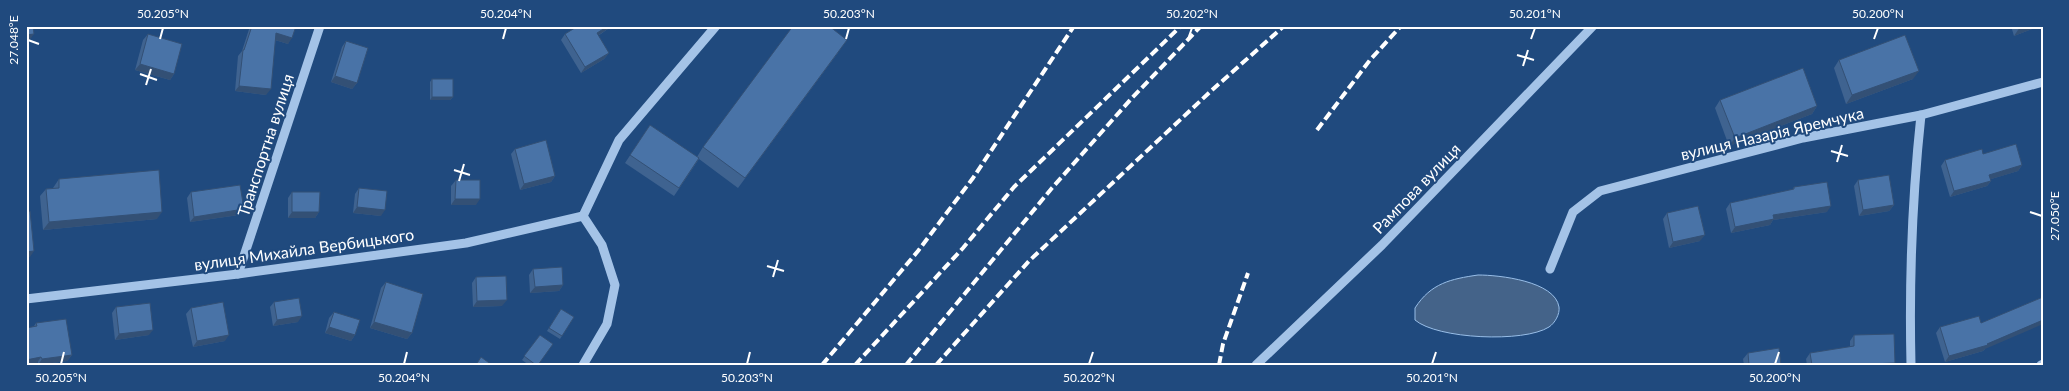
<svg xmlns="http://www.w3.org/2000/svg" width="2069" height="391" viewBox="0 0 2069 391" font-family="Lato,sans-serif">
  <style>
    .water { fill: #446389; stroke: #98bee8 }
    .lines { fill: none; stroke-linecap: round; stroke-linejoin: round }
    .minor { stroke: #a4c3e7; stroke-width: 9 }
    .rail { stroke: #fff; stroke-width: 4; stroke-dasharray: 9 4; stroke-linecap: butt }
    .wall { fill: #3f6390 }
    .shaded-wall { fill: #335075 }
    .building { fill: #4973a7; stroke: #335075 }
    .ticks { fill: none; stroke: #fff; stroke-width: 2 }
    .labels { text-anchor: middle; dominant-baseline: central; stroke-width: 4; stroke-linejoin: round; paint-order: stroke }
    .street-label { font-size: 16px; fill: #fff; stroke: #204a7e }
    .neatline { fill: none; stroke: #fff; stroke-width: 2 }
    .ticks-label { font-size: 12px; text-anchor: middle; fill: #fff }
  </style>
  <rect width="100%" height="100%" fill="#204a7e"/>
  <path class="water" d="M1478,275C1499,275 1555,281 1559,307C1560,314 1555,323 1549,327C1524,343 1437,339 1415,320V308C1431,283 1451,279 1478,275Z"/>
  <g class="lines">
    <g class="minor">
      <polyline points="583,216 619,140 716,26"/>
      <polyline points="583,216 602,245 615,285 607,324 583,365"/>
      <polyline points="1550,269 1573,212 1600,191 1803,138 1921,115 2043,82"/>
      <polyline points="238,274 320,26"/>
      <polyline points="26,299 238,274 466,243 583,216"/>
      <polyline points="1256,365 1382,245 1593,26"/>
      <path d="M1911,365C1909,280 1912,199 1921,115"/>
      <polyline points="2041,365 2043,364"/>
    </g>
    <g class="rail">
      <polyline points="1317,130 1370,60 1401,26"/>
      <polyline points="822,365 918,251 973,178 1074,26"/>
      <polyline points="855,365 963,248 1014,187 1181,26"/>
      <polyline points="906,365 1052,188 1131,99 1201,26"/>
      <polyline points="936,365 1029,261 1211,91 1284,26"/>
      <polyline points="1219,365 1223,344 1248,273"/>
    </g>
  </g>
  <g class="wall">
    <polygon points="250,26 296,26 288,44 275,40 266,95 235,91 238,56 242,51"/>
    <polygon points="612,26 598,36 609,53 604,59 581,73 561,40 565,34"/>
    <polygon points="2011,26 2040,26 2014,36"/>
    <polygon points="148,34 174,74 170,80 135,70 143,40"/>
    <polygon points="346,41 357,83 352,89 331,82 342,47"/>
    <polygon points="840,50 738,188 699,159 674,196 625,163 650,125 697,157 703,147"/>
    <polygon points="1839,60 1913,79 1846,104 1834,68"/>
    <polygon points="432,79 453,97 450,100 430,100 430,82"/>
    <polygon points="1720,100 1817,106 1812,114 1729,146 1715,108"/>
    <polygon points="515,149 555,176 551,182 520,190 511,154"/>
    <polygon points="1983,154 2022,165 2018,171 1991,179 1991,181 1987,186 1950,197 1941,166 1945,160"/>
    <polygon points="59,179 157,219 43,230 40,196 46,189 53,188"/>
    <polygon points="456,180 476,205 451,205 451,186"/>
    <polygon points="1858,180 1894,205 1889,211 1859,216 1854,186"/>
    <polygon points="1794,187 1827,212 1773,220 1770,225 1731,233 1726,209 1730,203 1792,190"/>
    <polygon points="359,188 381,216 353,213 355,194"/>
    <polygon points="191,192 239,215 190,222 187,198"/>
    <polygon points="292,192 319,212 315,218 288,218 288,198"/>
    <polygon points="1667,213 1700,241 1669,248 1663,219"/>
    <polygon points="533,269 563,285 559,291 530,293 529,275"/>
    <polygon points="476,277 502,306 473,307 472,283"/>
    <polygon points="386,282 412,333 407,339 370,328 381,288"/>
    <polygon points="274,302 298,322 273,326 270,307"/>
    <polygon points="116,307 149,335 115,340 112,313"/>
    <polygon points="191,308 225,341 193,347 186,314"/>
    <polygon points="561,309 574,317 560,339 547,331"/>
    <polygon points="334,312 355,335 351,341 325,333 329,318"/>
    <polygon points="36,323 72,355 67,361 38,365 34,326"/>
    <polygon points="1940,327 1985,349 1983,351 1945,362 1936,333"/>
    <polygon points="540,335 538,365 529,365 522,360"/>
    <polygon points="1854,335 1895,363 1893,365 1807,365 1806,359 1810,353 1850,347 1850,341"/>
    <polygon points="1748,353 1781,365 1744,365 1743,359"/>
  </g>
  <g class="shaded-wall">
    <polygon points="608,26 612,26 593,39 597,33"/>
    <polygon points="2023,26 2040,26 2014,36 2020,27"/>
    <polygon points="276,33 292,38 288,44 272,39"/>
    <polygon points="34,34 28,42 26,42 26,35"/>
    <polygon points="609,53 604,59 581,73 585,67"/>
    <polygon points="140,64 174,74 170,80 135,70"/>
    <polygon points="1919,71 1913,79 1846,104 1852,95"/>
    <polygon points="335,76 357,83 352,89 331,82"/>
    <polygon points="239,86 271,89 266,95 235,91"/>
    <polygon points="432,97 453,97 450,100 430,100"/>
    <polygon points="1817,106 1812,114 1729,146 1735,138"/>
    <polygon points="2022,165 2018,171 1985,181 1989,175"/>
    <polygon points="555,176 551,182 520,190 524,184"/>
    <polygon points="1991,181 1987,186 1950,197 1954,191"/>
    <polygon points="455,199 480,199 476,205 451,205"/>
    <polygon points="1894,205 1889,211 1859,216 1863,210"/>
    <polygon points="1831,206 1827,212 1773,220 1770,225 1731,233 1735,227 1773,215"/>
    <polygon points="357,207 385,210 381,216 353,213"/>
    <polygon points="244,209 239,215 190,222 194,217"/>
    <polygon points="162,212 157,219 43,230 49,222"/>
    <polygon points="292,212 319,212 315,218 288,218"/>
    <polygon points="1705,235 1700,241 1669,248 1673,242"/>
    <polygon points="34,251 30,257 26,257 26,252"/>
    <polygon points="563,285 559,291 530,293 535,287"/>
    <polygon points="507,300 502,306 473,307 477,301"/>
    <polygon points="302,316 298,322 273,326 277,320"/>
    <polygon points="2043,320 2043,324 1985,349 1983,351 1945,362 1949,356 1987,344"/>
    <polygon points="374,322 412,333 407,339 370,328"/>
    <polygon points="329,327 355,335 351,341 325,333"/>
    <polygon points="153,330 149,335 115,340 119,334"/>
    <polygon points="229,335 225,341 193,347 197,341"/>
    <polygon points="72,355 67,361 38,365 42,359"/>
    <polygon points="41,357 37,363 26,365 26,360"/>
    <polygon points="1895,363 1893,365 1845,365"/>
  </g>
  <g class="building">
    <polygon points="26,26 33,26 34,34 26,35"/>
    <polygon points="252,26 296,26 292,38 276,33 271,89 239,86 243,50 244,50"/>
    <polygon points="578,26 608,26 597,33 609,53 585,67 565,34"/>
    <polygon points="793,26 829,26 847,40 745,178 703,147"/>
    <polygon points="148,34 182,44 174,74 140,64"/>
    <polygon points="1905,35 1919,71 1852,95 1839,60"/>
    <polygon points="346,41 368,48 357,83 335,76"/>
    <polygon points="1803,68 1817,106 1735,138 1720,100"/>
    <rect x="432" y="79" width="21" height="18"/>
    <polygon points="650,125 699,158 679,188 630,155"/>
    <polygon points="546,140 555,176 524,184 515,149"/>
    <polygon points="2016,144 2022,165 1989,175 1991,181 1954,191 1945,160 1982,149 1983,154"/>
    <polygon points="159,170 162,212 49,222 46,189 59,188 59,179"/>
    <polygon points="1889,175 1894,205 1863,210 1858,180"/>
    <polygon points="456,180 480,180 480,199 455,199"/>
    <polygon points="1827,182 1831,206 1773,215 1774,219 1735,227 1730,203 1794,189 1794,187"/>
    <polygon points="240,185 244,209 194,217 191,192"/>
    <polygon points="359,188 387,191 385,210 357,207"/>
    <polygon points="292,192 320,192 319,212 292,212"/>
    <polygon points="1698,206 1705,235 1673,242 1667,213"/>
    <polygon points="30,211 34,251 26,252 26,212"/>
    <polygon points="562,267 563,285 535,287 533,269"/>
    <polygon points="506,276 507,300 477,301 476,277"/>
    <polygon points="386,282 423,294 412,333 374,322"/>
    <polygon points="2043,297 2043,320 1987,344 1988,345 1949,356 1940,327 1979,316 1981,323"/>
    <polygon points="299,298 302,316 277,320 274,302"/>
    <polygon points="223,302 229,335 197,341 191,308"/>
    <polygon points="150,303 153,330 119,334 116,307"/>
    <polygon points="561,309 574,317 562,336 549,328"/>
    <polygon points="334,312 360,320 355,335 329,327"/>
    <polygon points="66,319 72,355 42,359 41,357 26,360 26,328 37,326 36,323"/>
    <polygon points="1894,334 1895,363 1845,365 1812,365 1810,353 1854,346 1854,335"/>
    <polygon points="540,335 553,344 538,365 536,365 524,356"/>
    <polygon points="1779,348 1781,365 1749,365 1748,353"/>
    <polygon points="481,357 492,365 476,365"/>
  </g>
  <path class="ticks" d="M160,39L163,28M503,39L506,28M846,39L849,28M1188,39L1192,28M1531,39L1535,28M1874,39L1878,28M28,40L39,44M1517,55L1534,60M1523,66L1528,50M140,74L157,80M146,85L151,69M1831,151L1848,156M1837,162L1842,145M454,170L470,175M459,181L464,164M2030,212L2042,216M767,266L784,271M773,277L778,260M61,364L64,352M404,364L407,352M747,364L750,352M1089,364L1093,352M1432,364L1436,352M1775,364L1779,352"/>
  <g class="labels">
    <g class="street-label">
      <text transform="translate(1772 133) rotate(-13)">вулиця Назарія Яремчука</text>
      <text transform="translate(265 145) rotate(-72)">Транспортна вулиця</text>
      <text transform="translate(1416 188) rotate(-46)">Рампова вулиця</text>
      <text transform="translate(304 249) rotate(-8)">вулиця Михайла Вербицького</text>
    </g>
  </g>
  <rect width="2069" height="391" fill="none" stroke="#204a7e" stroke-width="55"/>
  <rect x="28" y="28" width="2014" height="336" class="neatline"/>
  <g class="ticks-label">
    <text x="163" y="18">50.205°N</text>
    <text x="506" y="18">50.204°N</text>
    <text x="849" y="18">50.203°N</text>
    <text x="1192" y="18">50.202°N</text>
    <text x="1535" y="18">50.201°N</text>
    <text x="1878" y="18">50.200°N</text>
    <text transform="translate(14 40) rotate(-90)" y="4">27.048°E</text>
    <text transform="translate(2055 216) rotate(-90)" y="4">27.050°E</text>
    <text x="61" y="382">50.205°N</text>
    <text x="404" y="382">50.204°N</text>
    <text x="747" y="382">50.203°N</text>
    <text x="1089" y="382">50.202°N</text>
    <text x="1432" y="382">50.201°N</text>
    <text x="1775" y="382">50.200°N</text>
  </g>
</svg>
